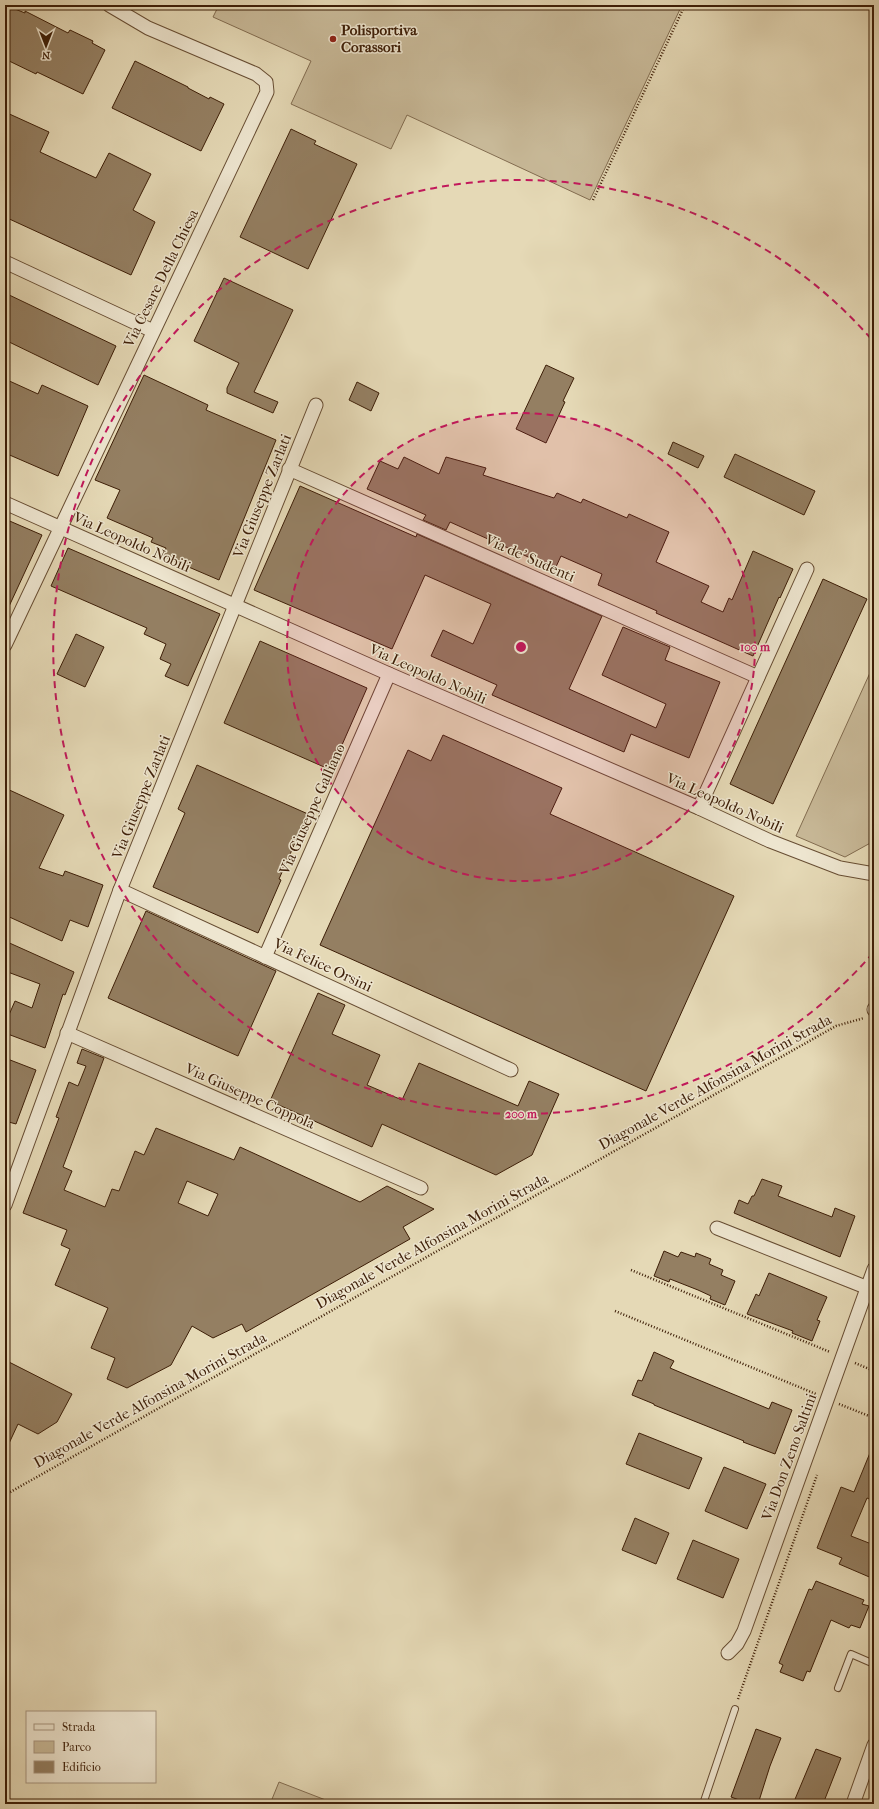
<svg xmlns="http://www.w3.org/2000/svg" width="879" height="1809" viewBox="0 0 879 1809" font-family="'IM FELL French Canon',serif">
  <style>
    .green { fill: #c8b998; stroke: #826c50 }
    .building { fill: #947f62; stroke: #3d1e07; fill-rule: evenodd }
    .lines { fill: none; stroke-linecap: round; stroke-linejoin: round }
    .lane-casing { stroke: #674d33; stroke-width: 8 }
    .street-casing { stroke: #674d33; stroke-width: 15 }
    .path { stroke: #3d1e07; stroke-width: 2.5; stroke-dasharray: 1 2; stroke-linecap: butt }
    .lane { stroke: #eee6d0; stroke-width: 6 }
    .street { stroke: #eee6d0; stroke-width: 13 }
    .ring { fill: none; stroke: #c2185b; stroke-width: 2; stroke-dasharray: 7 5 }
    .poi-dot { fill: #8f2418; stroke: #eee6d0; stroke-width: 1.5 }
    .labels { text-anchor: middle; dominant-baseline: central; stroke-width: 3; stroke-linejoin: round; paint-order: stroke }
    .poi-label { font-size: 15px; font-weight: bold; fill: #3d1e07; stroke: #eee6d0; text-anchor: start }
    .street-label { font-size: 15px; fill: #3d1e07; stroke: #eee6d0 }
    .centre { fill: #c2185b; stroke: #eee6d0; stroke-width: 2 }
    .ring-label { font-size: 12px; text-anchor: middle; font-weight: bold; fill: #c2185b; stroke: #eee6d0; stroke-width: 3; stroke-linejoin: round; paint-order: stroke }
  </style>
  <rect width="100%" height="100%" fill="#e5d9b6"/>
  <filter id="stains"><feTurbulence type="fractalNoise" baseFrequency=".005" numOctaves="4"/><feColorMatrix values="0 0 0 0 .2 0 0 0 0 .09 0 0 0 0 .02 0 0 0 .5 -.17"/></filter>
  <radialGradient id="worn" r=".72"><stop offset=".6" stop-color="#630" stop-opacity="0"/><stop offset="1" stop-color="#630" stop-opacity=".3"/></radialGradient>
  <g class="green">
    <polygon points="219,5 682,5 590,200 407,115 391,149 291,104 311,61 213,17"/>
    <polygon points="874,664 874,841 845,857 796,836"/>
    <polygon points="279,1782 336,1804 270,1804"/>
  </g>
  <g class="building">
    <polygon points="5,5 25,13 25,11 68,33 70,30 93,41 92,43 105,50 83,94 37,72 36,74 5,59"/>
    <polygon points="135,61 188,87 188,88 209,99 210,97 224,104 201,151 112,108"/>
    <polygon points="5,112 49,132 40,152 96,178 109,153 151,174 133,210 155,222 131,275 5,217"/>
    <polygon points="291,129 316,141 314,144 357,164 308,269 240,237"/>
    <polygon points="224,278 293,310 254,392 278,402 273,413 227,393 227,388 239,363 194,341"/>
    <polygon points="5,293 116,346 98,385 5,340"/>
    <polygon points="546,365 574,378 563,401 565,402 546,443 516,429"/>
    <polygon points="144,375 208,405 206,410 276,440 219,580 163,556 166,548 151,542 153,538 107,518 120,490 95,480"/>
    <polygon points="5,379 38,394 42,385 88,406 58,476 5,453"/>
    <polygon points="357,382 379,393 371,411 349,400"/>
    <polygon points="673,442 704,456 698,468 668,454"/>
    <polygon points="735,454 815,491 804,515 724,477"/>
    <polygon points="404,457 439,474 446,457 486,468 483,475 554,498 557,493 581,503 583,499 627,518 629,514 669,532 656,562 709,586 701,602 723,612 729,598 732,600 753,551 793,569 780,598 779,597 753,656 656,613 657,611 598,585 602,574 561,556 555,569 450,522 446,530 423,520 426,515 367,489 380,461 398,469"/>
    <polygon points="300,486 416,537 417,534 602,616 569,689 656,728 666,704 602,675 623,627 670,647 665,660 720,682 689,758 631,734 624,752 492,695 497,685 431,656 443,630 473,644 491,604 425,575 392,649 254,590"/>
    <polygon points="5,519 42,535 5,615"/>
    <polygon points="68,548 220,614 188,686 165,676 171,664 160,659 166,644 144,634 147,628 51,586"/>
    <polygon points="823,579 867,599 773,804 730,784"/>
    <polygon points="76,634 104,647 85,687 57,674"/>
    <polygon points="260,641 367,688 331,770 224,723"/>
    <polygon points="443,735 562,788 550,814 734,896 646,1091 320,945 408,750 431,761"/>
    <polygon points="197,765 308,814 279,879 281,880 258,933 153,887 185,813 178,809"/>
    <polygon points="5,788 64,815 39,868 63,876 65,871 103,885 88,927 70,920 62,941 5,915"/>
    <polygon points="146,911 276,971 238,1056 108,998"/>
    <polygon points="5,941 74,972 65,995 63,994 45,1048 5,1033 5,1024 15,1001 32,1008 40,984 5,971"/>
    <polygon points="318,993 345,1005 332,1034 380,1055 367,1085 402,1100 419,1063 518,1106 529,1081 559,1094 532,1155 496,1175 382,1124 372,1147 270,1101"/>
    <path d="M82,1049L104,1058L63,1167L72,1171L64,1190L105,1207L112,1189L119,1191L135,1151L144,1155L156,1128L234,1160L240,1147L360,1202L387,1186L434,1209L403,1227L410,1239L246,1332L242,1324L213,1338L192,1326L171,1365L127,1388L107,1379L115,1358L91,1348L108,1308L55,1285L70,1249L61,1245L67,1230L23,1213L59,1118L56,1117L69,1082L78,1086L86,1066L77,1063ZM187,1181L218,1194L208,1216L178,1203Z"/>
    <polygon points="5,1058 36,1070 16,1124 5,1121"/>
    <polygon points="762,1179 782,1186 778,1196 832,1217 835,1208 855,1216 840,1257 734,1213 739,1200 748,1204 752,1196 754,1196"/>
    <polygon points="664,1251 678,1257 681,1252 695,1257 696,1253 711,1259 709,1264 723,1270 721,1275 735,1281 725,1305 710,1299 711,1296 698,1290 670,1279 669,1282 654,1276"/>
    <polygon points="769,1273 827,1297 817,1320 820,1321 812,1341 792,1333 793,1331 747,1314 756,1294 759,1296"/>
    <polygon points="654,1352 674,1361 670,1368 689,1376 769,1409 772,1402 792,1410 775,1454 743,1442 744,1441 654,1405 654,1404 632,1395 638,1380 642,1381"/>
    <polygon points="5,1360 72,1394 57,1422 38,1434 18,1424 5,1452"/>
    <polygon points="639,1433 702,1458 689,1489 626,1464"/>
    <polygon points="874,1443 874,1501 867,1498 851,1536 874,1545 874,1579 839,1564 842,1558 817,1548 841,1487 854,1492"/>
    <polygon points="724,1467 766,1484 747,1529 705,1511"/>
    <polygon points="635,1518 669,1533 656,1564 622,1550"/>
    <polygon points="693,1540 739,1559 723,1598 677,1579"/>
    <polygon points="816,1581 864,1600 862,1604 869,1606 860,1628 851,1625 849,1628 831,1620 810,1672 807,1671 803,1681 780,1672 783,1665 779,1663 809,1589 812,1590"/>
    <polygon points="756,1729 781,1738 770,1766 758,1804 750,1804 731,1797"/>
    <polygon points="816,1749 841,1758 823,1804 793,1804"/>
  </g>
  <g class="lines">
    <g class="lane-casing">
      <g id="lane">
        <polyline points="838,1688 851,1654 874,1664"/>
        <polyline points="703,1804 735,1709"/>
      </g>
    </g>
    <g class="street-casing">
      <g id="street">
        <polyline points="5,262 153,331"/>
        <polyline points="289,469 758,677"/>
        <polyline points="5,503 389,674 699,808 770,841 840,868 874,874"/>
        <polyline points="5,645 267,92 266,82 256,74 148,28 109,5"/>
        <polyline points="699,808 807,569"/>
        <polyline points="120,890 511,1070"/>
        <polyline points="265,957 389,674"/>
        <polyline points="874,1009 874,1010"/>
        <polyline points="67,1033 421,1188"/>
        <polyline points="5,1205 120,890 316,405"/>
        <polyline points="717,1228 868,1288"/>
        <polyline points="728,1653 737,1644 744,1631 874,1269"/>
        <polyline points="853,1804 874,1745"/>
      </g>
    </g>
    <g class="path">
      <polyline points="593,200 685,5"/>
      <polyline points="631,1270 830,1352"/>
      <polyline points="615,1311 816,1394"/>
      <polyline points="855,1363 874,1371"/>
      <polyline points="839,1404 874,1418"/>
      <polyline points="5,1495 836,1026 864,1018"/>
      <polyline points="738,1699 817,1475"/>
    </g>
    <use href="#lane" class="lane"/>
    <use href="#street" class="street"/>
  </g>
  <circle cx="521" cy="647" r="234" fill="#c2185b" fill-opacity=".12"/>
  <g class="ring">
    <circle cx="521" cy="647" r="234"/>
    <path d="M873 953A467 467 0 1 1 873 341"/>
  </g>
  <circle class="poi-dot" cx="333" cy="39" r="4"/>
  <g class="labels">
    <g class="poi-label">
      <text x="341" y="30">Polisportiva<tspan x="341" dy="17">Corassori</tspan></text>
    </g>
    <g class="street-label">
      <text transform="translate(161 278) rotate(-64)">Via Cesare Della Chiesa</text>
      <text transform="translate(262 496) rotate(-68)">Via Giuseppe Zarlati</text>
      <text transform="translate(132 542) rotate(24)">Via Leopoldo Nobili</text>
      <text transform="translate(530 558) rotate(24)">Via de’ Sudenti</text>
      <text transform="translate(428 674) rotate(24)">Via Leopoldo Nobili</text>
      <text transform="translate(141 797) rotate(-68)">Via Giuseppe Zarlati</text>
      <text transform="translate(725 803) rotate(24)">Via Leopoldo Nobili</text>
      <text transform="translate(312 809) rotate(-66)">Via Giuseppe Galliano</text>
      <text transform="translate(323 965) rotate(25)">Via Felice Orsini</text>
      <text transform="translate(715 1082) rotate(-29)">Diagonale Verde Alfonsina Morini Strada</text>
      <text transform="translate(250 1096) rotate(24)">Via Giuseppe Coppola</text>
      <text transform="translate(432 1241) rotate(-29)">Diagonale Verde Alfonsina Morini Strada</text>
      <text transform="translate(150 1400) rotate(-29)">Diagonale Verde Alfonsina Morini Strada</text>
      <text transform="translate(789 1457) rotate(-70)">Via Don Zeno Saltini</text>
    </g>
  </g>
  <circle cx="521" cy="647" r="6" class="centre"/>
  <g class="ring-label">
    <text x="755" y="651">100 m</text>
    <text x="521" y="1118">200 m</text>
  </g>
  <rect width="879" height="1809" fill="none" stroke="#e5d9b6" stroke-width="20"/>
  <rect x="6" y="6" width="867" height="1797" fill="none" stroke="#3d1e07" stroke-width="2"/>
  <rect x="10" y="10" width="859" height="1789" fill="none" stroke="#3d1e07"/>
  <rect x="26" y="1711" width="130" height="72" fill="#eee6d0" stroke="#a79680"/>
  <rect x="34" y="1724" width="20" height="6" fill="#eee6d0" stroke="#a79680"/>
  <text x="62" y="1731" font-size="12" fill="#3d1e07">Strada</text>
  <rect x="34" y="1741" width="20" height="12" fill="#c8b998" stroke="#a79680"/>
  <text x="62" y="1751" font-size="12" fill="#3d1e07">Parco</text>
  <rect x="34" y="1761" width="20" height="12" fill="#947f62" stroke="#a79680"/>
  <text x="62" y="1771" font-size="12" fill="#3d1e07">Edificio</text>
  <g transform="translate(46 46) rotate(180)" stroke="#eee6d0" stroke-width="3" paint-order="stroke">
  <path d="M0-3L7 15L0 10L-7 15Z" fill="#3d1e07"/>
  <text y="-6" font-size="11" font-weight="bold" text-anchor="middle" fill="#3d1e07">N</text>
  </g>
  <rect width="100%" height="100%" filter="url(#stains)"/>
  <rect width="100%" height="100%" fill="url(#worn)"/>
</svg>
